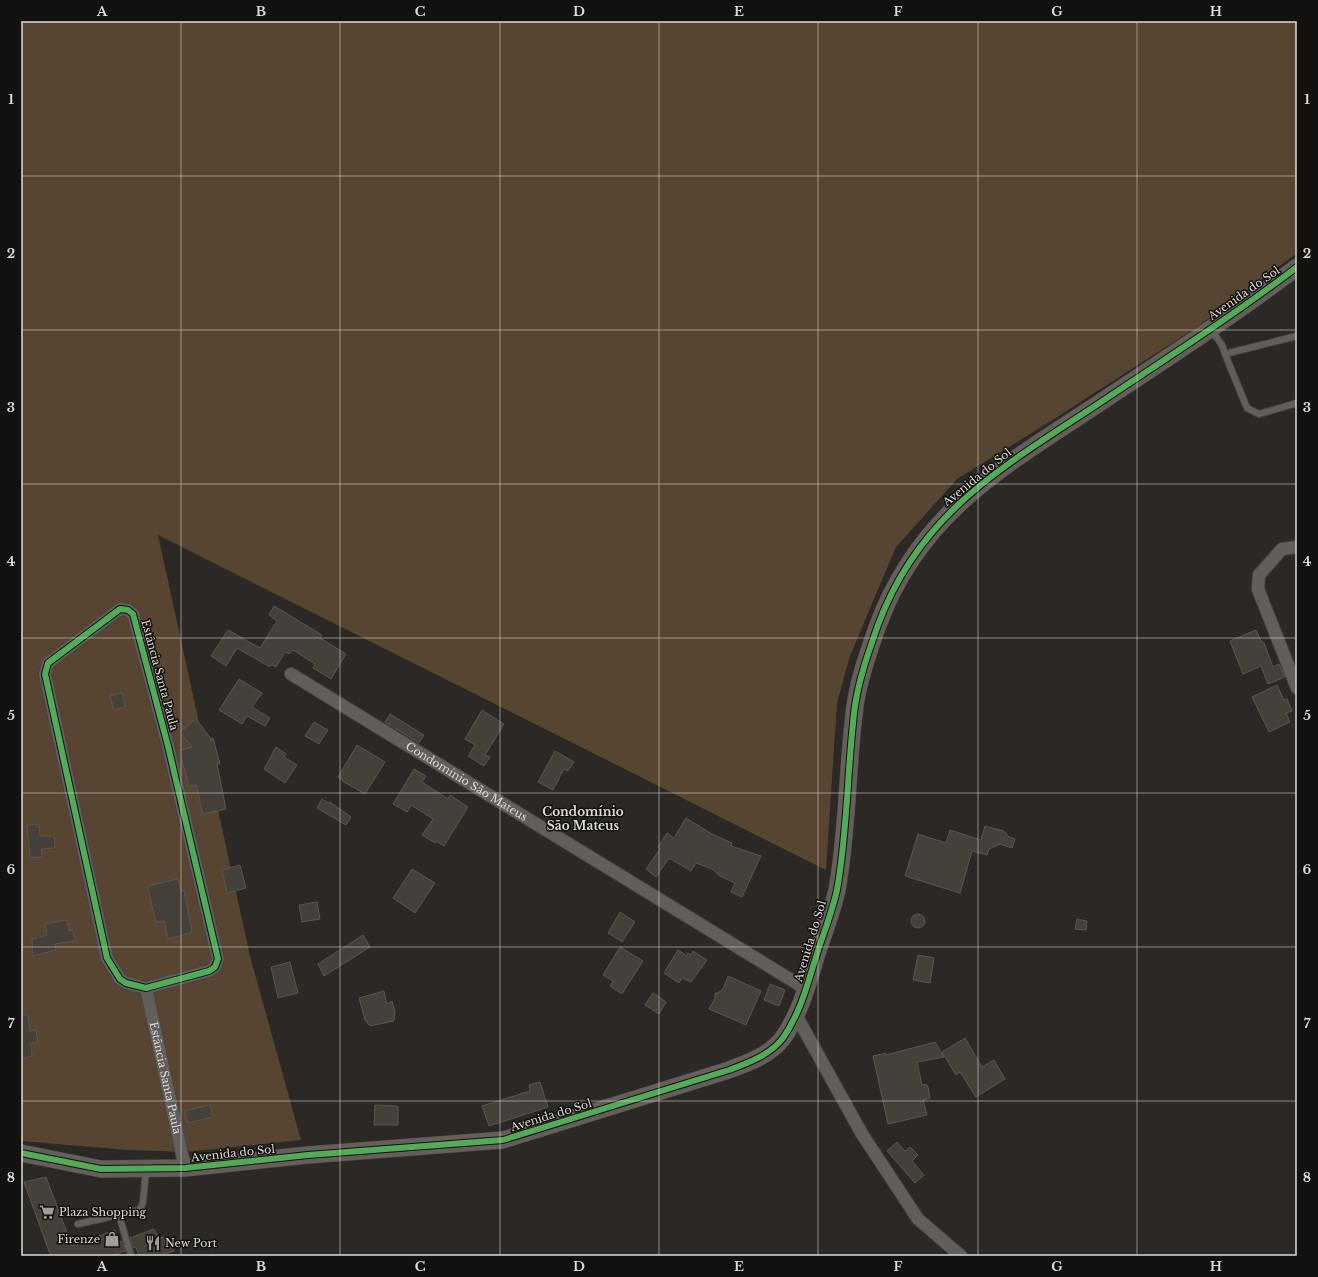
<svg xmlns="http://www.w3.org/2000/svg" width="1318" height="1277" viewBox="0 0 1318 1277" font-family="'Libre Baskerville',serif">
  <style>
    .green { fill: #574431 }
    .building { fill: #46403a; stroke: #585653 }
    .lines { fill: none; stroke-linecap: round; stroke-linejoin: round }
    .lane-casing { stroke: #474543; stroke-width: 8 }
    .street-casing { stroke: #474543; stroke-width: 14 }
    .secondary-casing { stroke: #474543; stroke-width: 18 }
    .lane { stroke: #615e5c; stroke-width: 6 }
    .street { stroke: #615e5c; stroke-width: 12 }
    .secondary { stroke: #655f5a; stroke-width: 17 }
    .cycleway-casing { stroke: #13110f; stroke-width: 8 }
    .cycleway { stroke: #51ab58; stroke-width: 6 }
    .grid { fill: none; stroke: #dedad7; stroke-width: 1; stroke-opacity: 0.55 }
    .labels { text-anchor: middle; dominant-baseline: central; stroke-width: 3; stroke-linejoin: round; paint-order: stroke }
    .street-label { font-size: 11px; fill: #dedad7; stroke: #13110f }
    .poi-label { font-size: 11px; fill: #dedad7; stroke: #13110f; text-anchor: start }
    .neighbourhood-label { font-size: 12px; font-weight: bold; fill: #dedad7; stroke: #13110f }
    .neatline { fill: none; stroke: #dedad7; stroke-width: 1.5 }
    .grid-label { font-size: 13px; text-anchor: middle; font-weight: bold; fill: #dedad7 }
  </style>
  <rect width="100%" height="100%" fill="#2b2825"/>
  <polygon class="green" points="21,21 1297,21 1297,253 1194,329 1043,426 957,479 896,547 850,656 837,703 826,870 158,535 250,956 301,1140 186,1152 128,1150 21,1141"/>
  <g class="building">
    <polygon points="274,606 322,635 320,638 346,654 331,679 313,668 315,664 293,650 289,654 285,652 276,667 271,665 270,667 237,648 226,666 211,656 228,630 260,648 277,621 269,615"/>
    <polygon points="1256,630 1261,641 1264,643 1273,667 1279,664 1285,677 1268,684 1261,666 1243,674 1230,641"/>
    <polygon points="239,679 262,693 252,707 270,718 265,726 247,716 242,724 219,710"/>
    <polygon points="1277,685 1284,700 1287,699 1292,711 1286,713 1290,722 1269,732 1252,697"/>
    <polygon points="122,693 125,707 114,710 110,696"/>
    <polygon points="482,710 504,724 485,755 490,757 484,766 468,756 475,745 465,739"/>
    <polygon points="390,714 424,735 419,743 385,722"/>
    <polygon points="196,719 211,739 213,738 220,764 217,764 226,809 203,814 196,785 189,786 179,751 192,747 180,732"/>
    <polygon points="314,722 328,730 319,744 305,736"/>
    <polygon points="357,745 385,762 365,794 342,781 343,780 338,777"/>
    <polygon points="276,747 286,754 284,757 297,765 285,783 264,769"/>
    <polygon points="555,751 574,762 568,771 564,769 553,790 538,782"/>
    <polygon points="414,769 426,776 422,782 448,799 450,795 468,807 444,846 436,841 435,843 422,835 433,819 411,805 407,812 393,804"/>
    <polygon points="322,799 330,804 330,802 351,817 346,825 317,808"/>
    <polygon points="686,818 712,834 732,843 731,846 761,856 742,897 731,892 735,883 720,876 712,869 696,863 691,871 669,858 656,877 646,869 660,849 658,847 667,833 674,838"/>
    <polygon points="39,824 40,836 54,836 55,848 41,849 42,857 30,858 27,825"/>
    <polygon points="985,826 1004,831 1009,837 1015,839 1012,848 1000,844 989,849 987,855 972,851 960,893 905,876 918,834 946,843 950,830 981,840"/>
    <polygon points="240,865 246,888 227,893 222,870"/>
    <polygon points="412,869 435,883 415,913 393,898"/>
    <polygon points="178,879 181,890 184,891 192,931 190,932 190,933 168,939 164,921 156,922 147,886"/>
    <polygon points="317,902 320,919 302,922 299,905"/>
    <polygon points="620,912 635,922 622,942 608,933"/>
    <circle cx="918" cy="921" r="7"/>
    <polygon points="1077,919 1087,921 1086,930 1075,929"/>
    <polygon points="67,920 69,931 73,930 75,941 55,944 56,950 33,956 32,939 47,935 45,924"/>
    <polygon points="363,935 370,947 324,976 318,964"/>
    <polygon points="620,947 643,961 622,994 610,986 613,981 603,975"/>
    <polygon points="678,950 687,956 688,953 691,955 693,951 707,960 691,982 682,978 679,983 664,973"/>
    <polygon points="918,955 934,958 930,983 913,980"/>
    <polygon points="290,962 298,993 278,998 271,967"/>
    <polygon points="728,976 761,991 746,1025 709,1009 715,998 715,993 718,993 723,989"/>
    <polygon points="770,984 785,990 779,1006 764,1000"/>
    <polygon points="384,991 387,1004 392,1001 395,1013 394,1021 370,1026 365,1020 359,998"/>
    <polygon points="653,993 666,1002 659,1014 645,1005"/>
    <polygon points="21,1015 28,1015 30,1031 36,1030 38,1042 31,1043 32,1056 21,1058"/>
    <polygon points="965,1038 982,1067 994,1060 1005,1079 976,1097 960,1072 956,1075 942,1052"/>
    <polygon points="935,1042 944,1057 917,1062 922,1085 926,1084 928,1087 930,1098 923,1100 927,1115 888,1124 873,1056 886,1053 886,1055"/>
    <polygon points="540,1082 548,1107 489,1126 482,1106 530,1091 529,1085"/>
    <polygon points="210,1105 213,1117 188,1123 185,1111"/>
    <polygon points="375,1105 398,1106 398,1125 374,1125"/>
    <polygon points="897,1142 905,1151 910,1147 918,1155 912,1161 924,1175 915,1183 887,1151"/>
    <polygon points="46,1177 72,1246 115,1230 119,1242 122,1241 125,1251 111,1256 48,1256 50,1254 24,1182"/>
    <polygon points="154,1229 159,1238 164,1237 166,1243 170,1241 174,1251 159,1256 139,1256 136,1247 133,1248 130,1238"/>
  </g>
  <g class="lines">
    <g class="lane-casing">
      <g id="lane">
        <polyline points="1211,330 1222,345 1225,354 1297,336"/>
        <polyline points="1225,354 1247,408 1259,414 1297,403"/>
        <polyline points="119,1215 131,1256"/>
        <polyline points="78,1224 140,1210 143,1202 146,1170"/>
      </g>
    </g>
    <g class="street-casing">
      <g id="street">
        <polyline points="1297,547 1282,549 1259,575 1258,589 1297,688"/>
        <polygon points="120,609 128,610 133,614 168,746 218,959 215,967 209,971 146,988 126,983 120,979 107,958 45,674 48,663"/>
        <path id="s1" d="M291,674L806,989"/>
        <path id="s2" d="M146,988L185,1168"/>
        <polyline points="796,1015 862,1134 918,1219 961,1256"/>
      </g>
    </g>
    <g class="secondary-casing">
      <path id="secondary" d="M21,1153L101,1169L185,1168L308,1155L503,1140L729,1070C748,1063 770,1055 783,1038C799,1015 807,987 815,960C822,937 832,913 837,890C848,829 847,767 855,706C859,678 869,651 878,625C920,511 1006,465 1101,402C1167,358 1234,315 1297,267"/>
    </g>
    <use href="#lane" class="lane"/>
    <use href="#street" class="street"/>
    <use href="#secondary" class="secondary"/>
    <g class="cycleway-casing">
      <g id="cycleway">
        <polygon points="120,609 128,610 133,614 168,746 218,959 215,967 209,971 146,988 126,983 120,979 107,958 45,674 48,663"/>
        <path d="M21,1153L101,1169L185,1168L308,1155L503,1140L729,1070C748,1063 770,1055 783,1038C799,1015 807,987 815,960C822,937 832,913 837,890C848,829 847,767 855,706C859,678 869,651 878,625C920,511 1006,465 1101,402C1167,358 1234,315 1297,267"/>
      </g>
    </g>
    <use href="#cycleway" class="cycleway"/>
  </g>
  <path class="grid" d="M181,21V1256M340,21V1256M500,21V1256M659,21V1256M818,21V1256M978,21V1256M1137,21V1256M21,176H1297M21,330H1297M21,484H1297M21,638H1297M21,793H1297M21,947H1297M21,1101H1297"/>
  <defs>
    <g id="supermarket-bare" transform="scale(1.2)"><path d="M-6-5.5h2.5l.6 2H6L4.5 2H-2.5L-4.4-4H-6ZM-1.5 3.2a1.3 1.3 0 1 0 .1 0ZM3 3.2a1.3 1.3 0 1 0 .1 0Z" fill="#9f9c99" stroke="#13110f" stroke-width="2.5" paint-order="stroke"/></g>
    <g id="shop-bare" transform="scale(1.2)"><path d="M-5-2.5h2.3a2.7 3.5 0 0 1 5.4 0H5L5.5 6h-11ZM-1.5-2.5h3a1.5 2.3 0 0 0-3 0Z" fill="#9f9c99" stroke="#13110f" stroke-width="2.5" paint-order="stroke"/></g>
    <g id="restaurant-bare" transform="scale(1.2)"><path d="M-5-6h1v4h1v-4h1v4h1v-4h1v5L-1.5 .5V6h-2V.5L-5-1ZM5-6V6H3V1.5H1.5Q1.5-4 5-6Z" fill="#9f9c99" stroke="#13110f" stroke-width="2.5" paint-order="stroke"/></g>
  </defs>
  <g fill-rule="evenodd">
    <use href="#supermarket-bare" x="47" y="1212"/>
    <use href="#shop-bare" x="112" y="1239"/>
    <use href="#restaurant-bare" x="153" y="1243"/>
  </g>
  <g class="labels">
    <g class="street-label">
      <text transform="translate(1244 293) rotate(-35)">Avenida do Sol</text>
      <text transform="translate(977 477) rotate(-39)">Avenida do Sol</text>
      <text transform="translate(160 675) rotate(75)">Estância Santa Paula</text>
      <text stroke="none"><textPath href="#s1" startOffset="206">Condomínio São Mateus</textPath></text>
      <text transform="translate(810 941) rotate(-73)">Avenida do Sol</text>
      <text stroke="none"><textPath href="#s2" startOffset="92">Estância Santa Paula</textPath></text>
      <text transform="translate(551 1115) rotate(-17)">Avenida do Sol</text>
      <text transform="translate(233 1153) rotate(-6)">Avenida do Sol</text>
    </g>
    <g class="poi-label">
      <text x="59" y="1212">Plaza Shopping</text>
      <text x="100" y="1239" text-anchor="end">Firenze</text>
      <text x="165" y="1243">New Port</text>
    </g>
    <g class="neighbourhood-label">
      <text x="583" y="811">Condomínio<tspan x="583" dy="14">São Mateus</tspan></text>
    </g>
  </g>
  <rect width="1318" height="1277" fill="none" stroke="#13110f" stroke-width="44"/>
  <rect x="22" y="22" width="1274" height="1233" class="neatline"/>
  <g class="grid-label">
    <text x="102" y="16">A</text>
    <text x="261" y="16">B</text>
    <text x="420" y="16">C</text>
    <text x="579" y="16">D</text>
    <text x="739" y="16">E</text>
    <text x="898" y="16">F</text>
    <text x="1057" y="16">G</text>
    <text x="1216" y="16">H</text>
    <text x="11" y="104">1</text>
    <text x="1307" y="104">1</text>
    <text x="11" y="258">2</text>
    <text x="1307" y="258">2</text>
    <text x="11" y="412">3</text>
    <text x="1307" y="412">3</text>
    <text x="11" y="566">4</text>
    <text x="1307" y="566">4</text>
    <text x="11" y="720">5</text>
    <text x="1307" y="720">5</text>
    <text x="11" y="874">6</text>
    <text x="1307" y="874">6</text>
    <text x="11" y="1028">7</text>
    <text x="1307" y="1028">7</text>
    <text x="11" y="1182">8</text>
    <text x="1307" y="1182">8</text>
    <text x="102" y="1271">A</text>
    <text x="261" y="1271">B</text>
    <text x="420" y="1271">C</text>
    <text x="579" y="1271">D</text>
    <text x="739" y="1271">E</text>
    <text x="898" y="1271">F</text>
    <text x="1057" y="1271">G</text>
    <text x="1216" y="1271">H</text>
  </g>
</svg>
